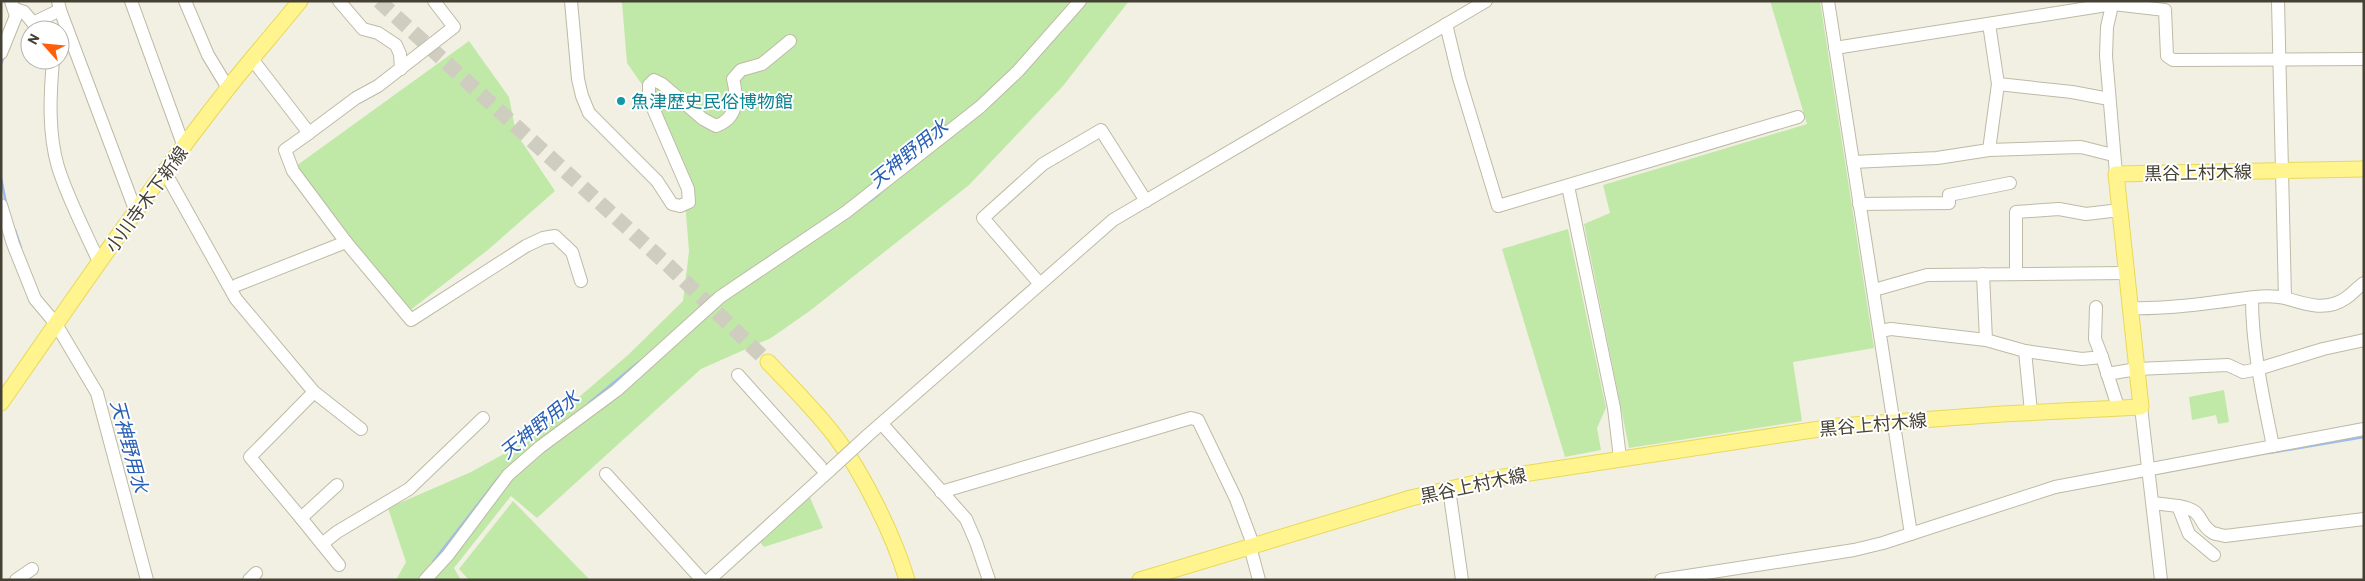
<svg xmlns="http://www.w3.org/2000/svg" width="2365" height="581" viewBox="0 0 2365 581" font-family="Barlow,'Noto Sans JP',sans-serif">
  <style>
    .green { fill: #c0e9a8 }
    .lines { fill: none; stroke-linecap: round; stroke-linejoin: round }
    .stream { stroke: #9abef3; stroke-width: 2.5 }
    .major-tunnel { stroke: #cfcdbf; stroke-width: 15; stroke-dasharray: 15 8; stroke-linecap: butt }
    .minor-casing { stroke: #bebaa5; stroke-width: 14 }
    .major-casing { stroke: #e8d95a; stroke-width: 17 }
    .minor { stroke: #fff; stroke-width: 12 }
    .major { stroke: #fff48e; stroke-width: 15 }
    .minor-bridge-casing { stroke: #bebaa5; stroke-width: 14; stroke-linecap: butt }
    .minor-bridge { stroke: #fff; stroke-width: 12 }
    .culture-dot { fill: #0f9aa8; stroke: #fff; stroke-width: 2 }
    .labels { text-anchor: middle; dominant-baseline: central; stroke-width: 4; stroke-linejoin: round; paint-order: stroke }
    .culture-label { font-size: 18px; fill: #0d838f; stroke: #fff; text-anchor: start }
    .street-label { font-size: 18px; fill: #444033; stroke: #fff }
    .water-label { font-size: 19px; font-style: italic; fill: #285eb3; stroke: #fff }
  </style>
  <rect width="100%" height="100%" fill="#f2f0e2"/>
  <g class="green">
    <polygon points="619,1 1129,1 1063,86 969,185 811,310 771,338 701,369 537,518 511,496 454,568 461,580 396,580 406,562 388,508 471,472 529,440 628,355 683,301 689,251 683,178 661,112 627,63 622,3"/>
    <polygon points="1770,1 1820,1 1874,348 1793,362 1802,421 1629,448 1584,224 1610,213 1603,185 1807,124"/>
    <polygon points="469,41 509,97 516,133 555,191 489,249 408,312 296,166"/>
    <polygon points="1568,229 1606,408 1597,428 1601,450 1565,457 1502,249"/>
    <polygon points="2224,390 2229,422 2218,424 2216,415 2192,420 2189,397"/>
    <polygon points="809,495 823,528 764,547 758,540"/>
    <polygon points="513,501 590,580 469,580 459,569"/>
  </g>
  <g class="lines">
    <g class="stream">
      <polyline points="1,64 4,56"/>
      <polyline points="1,178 6,203"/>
      <polyline points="870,201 879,194"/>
      <polyline points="15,230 21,248"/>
      <polyline points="589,403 639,362"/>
      <polyline points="2269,453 2364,437"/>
      <polyline points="433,562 500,476"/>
    </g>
    <polyline class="major-tunnel" points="379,1 669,266 768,362"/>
    <g class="minor-casing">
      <g id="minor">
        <polyline points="58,1 60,10 136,212"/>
        <polyline points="131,1 184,147"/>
        <polyline points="185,1 208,55 228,88"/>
        <polyline points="339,1 363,29 378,33 396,45 400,54 401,69"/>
        <path d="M571,1L578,79L582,96L589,113L657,181L672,204L680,206L689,202L688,189L649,99V85L654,80L662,84L703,119L716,126C738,118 738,98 733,79L741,70L762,64L790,41"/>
        <polyline points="1828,1 1911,534"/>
        <polyline points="2113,1 2107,27 2106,56 2116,174"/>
        <polyline points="15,9 24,12 39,30"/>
        <polyline points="33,23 60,10"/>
        <polyline points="1446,24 1459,78 1498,206 1798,117"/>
        <polyline points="1989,24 1998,84 1989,150"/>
        <polyline points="1835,48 2113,4 2165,10 2167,56 2173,60 2364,59"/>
        <polyline points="1,53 16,16 11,1"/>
        <polyline points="252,59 309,133 356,98 378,86 454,27 434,1"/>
        <path d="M53,60C50,95 48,133 58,167C68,199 85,231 99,262"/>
        <polyline points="1998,84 2072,92 2109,99"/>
        <polyline points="309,133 285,150 293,171 346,242 411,320 526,246 543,238 555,236 572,252 581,281"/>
        <polyline points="1853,162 1937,158 1989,150 2081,147 2113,155"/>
        <polyline points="165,172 236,299 314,392 361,429"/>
        <polyline points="1568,186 1614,408 1620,458"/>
        <polyline points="1859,204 1949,203 1949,195 2010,183"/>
        <polyline points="1,205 13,244 35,299 56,324 97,393 147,580"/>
        <polyline points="2016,274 2016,212 2059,209 2086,214 2120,210"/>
        <polyline points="1040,284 983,218 1043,164 1101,130 1146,201"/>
        <polyline points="237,285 346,242"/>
        <polyline points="1874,290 1927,275 2126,273"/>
        <path d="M2252,298C2252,348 2263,397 2273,446"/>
        <path d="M2285,298C2305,304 2326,312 2346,298C2352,294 2357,288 2364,283"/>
        <polyline points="2096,307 2095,339 2102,357"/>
        <path d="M2131,308C2160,309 2187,306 2216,302C2238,300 2263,293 2285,298L2278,1"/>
        <polyline points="1880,331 1891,329 1986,340 1983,274"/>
        <polyline points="1986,340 2025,351 2031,412"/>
        <polyline points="2025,351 2082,359 2102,357 2118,407"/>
        <polyline points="2107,374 2137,369 2228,365 2243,372 2258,369 2323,349 2364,340"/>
        <polyline points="738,375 826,473"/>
        <polyline points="314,392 250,457 301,518 337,485"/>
        <polyline points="2141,407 2161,580"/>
        <polyline points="882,424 966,519 976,542 989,580"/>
        <polyline points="867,436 1113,220 1486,1"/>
        <polyline points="606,474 702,580"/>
        <polyline points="1449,489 1462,580"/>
        <polyline points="941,492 1191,418 1198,420 1236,499 1251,539 1252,554 1259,580"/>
        <polyline points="2153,503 2178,506 2189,534 2214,555"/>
        <path d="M2178,506C2207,511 2195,522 2213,533C2216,534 2221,535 2225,536L2364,519"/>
        <polyline points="301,518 339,565"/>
        <polyline points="322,544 337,532 409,489 483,418"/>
        <polyline points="16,580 32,569"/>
        <polyline points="249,580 256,573"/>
        <polyline points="425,580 448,555 508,475 540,447 617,390 720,297 846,212 980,107 1018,71 1080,1"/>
        <polyline points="709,580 830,470"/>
        <polyline points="1661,580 1854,550 1883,543 2055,487 2364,429"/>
      </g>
    </g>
    <g class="major-casing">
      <g id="major">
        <path d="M768,362C791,386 815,410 835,436C863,473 894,536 907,580"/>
        <path d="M1,403C74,298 146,193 225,92C249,61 275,32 300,1"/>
        <polyline points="1140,580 1411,498 1497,478 1839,426 2002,414 2141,407 2116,174 2364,169"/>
      </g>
    </g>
    <use href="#minor" class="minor"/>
    <use href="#major" class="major"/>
    <g class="minor-bridge-casing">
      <polyline id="minor-bridge" points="830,470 867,436"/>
    </g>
    <use href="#minor-bridge" class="minor-bridge"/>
  </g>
  <circle class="culture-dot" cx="621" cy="101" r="5"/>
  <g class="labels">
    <g class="culture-label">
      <text x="631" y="101">魚津歴史民俗博物館</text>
    </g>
    <g class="street-label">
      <text transform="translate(2198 172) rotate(-1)">黒谷上村木線</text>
      <text transform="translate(146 199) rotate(-54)">小川寺木下新線</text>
      <text transform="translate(1873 424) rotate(-5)">黒谷上村木線</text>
      <text transform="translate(1473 485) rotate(-12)">黒谷上村木線</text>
    </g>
    <g class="water-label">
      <text transform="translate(908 153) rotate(-39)">天神野用水</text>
      <text transform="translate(539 424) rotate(-39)">天神野用水</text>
      <text transform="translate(130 446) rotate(75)">天神野用水</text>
    </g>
  </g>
  <rect width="2365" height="581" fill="none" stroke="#444033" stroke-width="5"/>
  <g transform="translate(45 45) rotate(297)"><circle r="24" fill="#ffffff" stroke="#b4b3ad"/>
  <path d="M0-4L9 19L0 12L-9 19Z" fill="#ff5f0c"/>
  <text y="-8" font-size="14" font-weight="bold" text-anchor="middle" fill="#444033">N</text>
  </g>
</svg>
